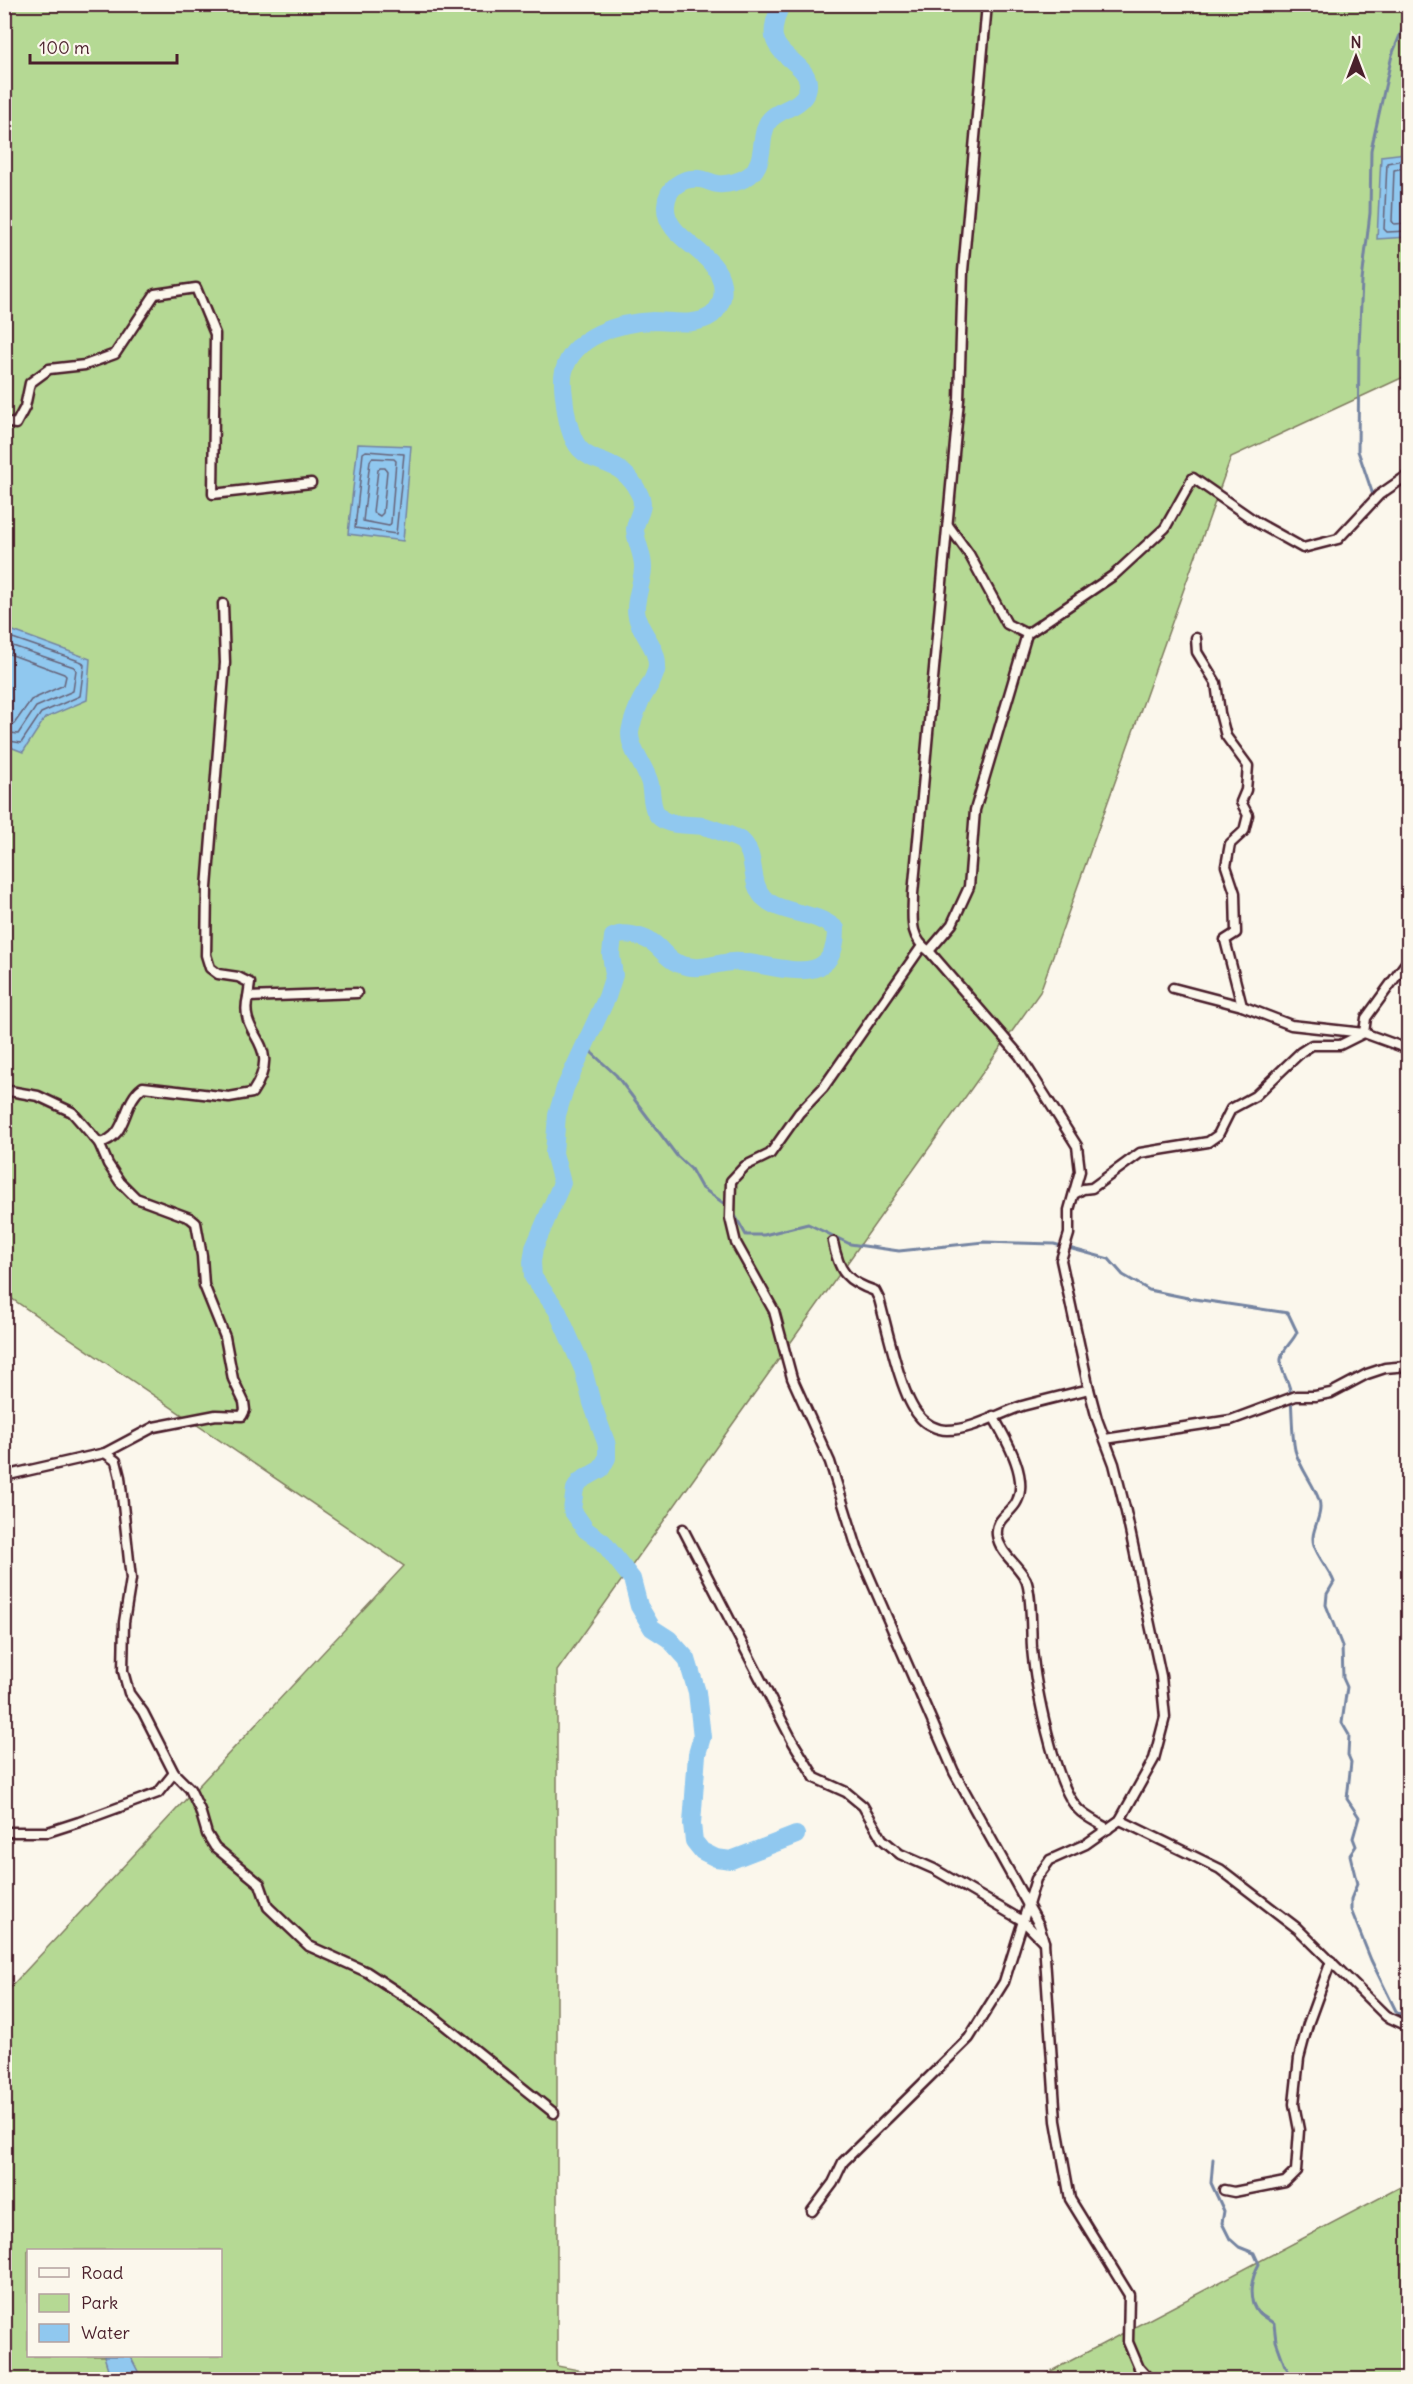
<svg xmlns="http://www.w3.org/2000/svg" width="1413" height="2384" viewBox="0 0 1413 2384" font-family="Delius,sans-serif">
  <style>
    .green { fill: #b5d994; stroke: #807c60; stroke-width: 1.5; fill-rule: evenodd }
    .water { fill: #90c8ef; stroke: #7484a1; stroke-width: 1.5 }
    .lines { fill: none; stroke-linecap: round; stroke-linejoin: round }
    .shore { stroke: #666379; stroke-width: 1.5 }
    .stream { stroke: #7484a1; stroke-width: 3 }
    .river { stroke: #90c8ef; stroke-width: 18 }
    .minor-casing { stroke: #4a1f2b; stroke-width: 13 }
    .minor { stroke: #fbf7ec; stroke-width: 8 }
  </style>
  <rect width="100%" height="100%" fill="#fbf7ec"/>
  <filter id="ink" filterUnits="userSpaceOnUse"><feTurbulence type="fractalNoise" baseFrequency=".0167" numOctaves="2"/><feDisplacementMap in="SourceGraphic" scale="12" xChannelSelector="R" yChannelSelector="G"/><feConvolveMatrix kernelMatrix="1 2 1 2 8 2 1 2 1" color-interpolation-filters="sRGB"/></filter>
  <g filter="url(#ink)">
    <g class="green">
      <path d="M5,5H1408V375L1231,457L1040,992L557,1671V2366L625,2379H5L4,1994L404,1566L5,1294ZM28,2250H220V2356H28Z"/>
      <polygon points="1408,2183 1408,2379 1036,2379"/>
    </g>
    <g class="water">
      <polygon points="1406,153 1408,237 1377,239 1381,156"/>
      <polygon points="358,444 411,446 403,541 348,534"/>
      <polygon points="5,628 90,659 87,700 45,718 23,752 5,745"/>
      <polygon points="104,2356 130,2356 142,2379 111,2379"/>
    </g>
    <g class="lines">
      <g class="shore">
        <polyline points="1408,159 1387,163 1384,229 1387,232 1408,231"/>
        <polyline points="1408,167 1394,170 1392,221 1394,224 1408,223"/>
        <polygon points="366,451 404,454 396,534 355,528 363,453"/>
        <polygon points="372,458 394,459 396,461 391,523 389,526 363,521 370,461"/>
        <polygon points="380,468 385,468 387,471 383,513 380,516 373,512 378,470"/>
        <polyline points="4,635 82,662 84,665 80,696 41,713 21,743 4,740"/>
        <polyline points="4,643 74,667 76,670 73,691 36,707 18,734 4,732"/>
        <polyline points="4,652 64,674 66,676 64,685 31,700 14,724 4,723"/>
      </g>
      <g class="stream">
        <polyline points="1390,492 1408,480"/>
        <polyline points="1373,495 1358,451 1359,346 1362,281 1370,213 1371,150 1392,55 1408,15"/>
        <polyline points="586,1043 592,1053 616,1075 677,1156 691,1169 701,1187 729,1207"/>
        <path d="M733,1212L746,1235H764L808,1224L850,1244L899,1251L984,1242L1054,1244L1109,1259L1123,1275L1149,1290L1188,1298L1288,1313L1297,1332C1293,1342 1282,1349 1281,1359C1280,1371 1288,1379 1290,1390C1293,1410 1291,1430 1295,1450C1300,1469 1314,1484 1319,1500C1324,1516 1309,1531 1314,1545C1318,1558 1329,1569 1334,1582L1327,1594L1326,1605L1342,1646L1343,1678L1347,1687L1342,1723L1349,1735L1348,1755L1351,1762L1347,1799L1359,1817L1353,1838L1356,1846L1350,1855L1357,1884L1351,1899V1910L1371,1960L1396,2011L1408,2020"/>
        <path d="M1213,2159L1211,2183L1224,2211L1222,2223L1230,2239L1239,2247L1254,2253L1259,2264C1252,2277 1246,2298 1258,2312C1262,2317 1269,2319 1274,2324L1276,2341L1285,2366L1295,2380"/>
      </g>
      <path class="river" d="M781,4C777,15 772,26 774,37C778,59 815,67 807,91C800,110 775,108 767,124C759,140 766,161 750,175C742,181 728,185 718,184C711,183 705,179 699,179C682,177 667,188 666,205C663,244 730,252 722,298C721,303 717,311 712,315C695,327 672,321 653,321C620,322 573,336 564,371C561,382 564,394 565,405C567,419 570,438 580,449C596,466 617,458 635,486C636,488 641,496 641,498C645,509 635,519 635,530C636,543 644,556 643,569C642,583 636,596 636,609C636,630 657,644 657,665C656,679 646,690 640,702C637,710 630,725 630,734C630,751 646,767 650,784C652,793 651,802 655,811C664,829 687,823 704,826C711,828 736,837 742,841C757,855 749,882 763,897C782,916 812,909 836,929C836,992 779,965 740,962C718,960 701,974 677,963C667,959 661,948 652,942C641,936 624,931 613,937L611,954L614,975L607,997L565,1088L557,1115L554,1153L562,1183L534,1248L532,1262L533,1277L557,1310L583,1369L592,1403L607,1445V1458L601,1469L580,1481L575,1489L572,1510L586,1530L603,1542L632,1579L639,1606L652,1628L669,1639L687,1659L697,1692L702,1737L697,1754L692,1824L694,1841L702,1851L716,1858L731,1860L796,1835"/>
      <g class="minor-casing">
        <g id="minor">
          <polyline points="4,422 16,424 25,407 30,383 49,369 85,365 115,354 155,294 196,288 215,334 213,494 311,483"/>
          <polyline points="223,604 225,663 207,888 206,955 210,968 218,974 238,977 250,983 248,997"/>
          <polyline points="1027,634 1114,575 1165,528 1193,478 1258,523 1303,548 1338,539 1379,495 1408,475"/>
          <polyline points="1196,638 1197,652 1216,683 1220,713 1226,736 1248,766 1246,790 1241,802 1248,815 1244,831 1230,844 1226,866 1235,893 1236,933 1225,940 1242,1006"/>
          <polyline points="922,946 823,1088 799,1113 770,1154 745,1166 731,1181 730,1218 736,1243 774,1311 792,1378 830,1462 857,1548 954,1772 1039,1925 1044,1942 1056,2121 1070,2199 1129,2295 1128,2342 1139,2368 1150,2380"/>
          <polyline points="929,951 952,924 969,887 975,810 1027,634 1007,624 969,554 948,525"/>
          <polyline points="1173,988 1242,1006 1291,1025 1364,1033 1366,1018 1408,960"/>
          <polyline points="4,1090 38,1096 72,1112 99,1143 108,1164 120,1182 136,1198 190,1218 196,1223 202,1256 204,1285 225,1337 233,1379 244,1402 245,1410 242,1416 216,1415 154,1427 105,1453 116,1461 120,1477 131,1579 124,1622 123,1671 129,1693 143,1712 174,1773 158,1793 79,1822 48,1832 4,1832"/>
          <path d="M99,1143C129,1137 121,1103 143,1087L229,1097L252,1093C286,1042 237,1038 248,997L357,993"/>
          <polyline points="1074,1194 1083,1189 1092,1188 1140,1153 1208,1142 1218,1135 1231,1109 1255,1096 1301,1052 1312,1045 1340,1045 1364,1033 1408,1049"/>
          <path d="M833,1242C839,1272 846,1281 875,1291L879,1299C887,1327 901,1397 919,1416C925,1424 937,1430 947,1430C972,1430 998,1414 1022,1406C1044,1400 1066,1395 1089,1389"/>
          <path d="M993,1416C1005,1438 1029,1476 1017,1501C1011,1514 995,1518 997,1535C1000,1554 1018,1564 1026,1580C1032,1594 1031,1632 1032,1648C1035,1683 1054,1784 1078,1809C1085,1817 1099,1823 1108,1829"/>
          <polyline points="1105,1439 1231,1420 1296,1396 1315,1396 1331,1393 1367,1374 1385,1368 1408,1366"/>
          <polyline points="4,1476 105,1453"/>
          <polyline points="683,1529 793,1742 815,1778 846,1792 863,1806 882,1839 900,1854 934,1869 1023,1921 1044,1942"/>
          <polyline points="174,1773 190,1789 200,1810 207,1834 215,1847 260,1884 268,1907 309,1946 367,1972 428,2012 554,2113"/>
          <polyline points="1120,1820 1220,1869 1297,1928 1386,2016 1408,2026"/>
          <polyline points="1224,2190 1234,2192 1285,2182 1296,2171 1299,2130 1294,2104 1299,2058 1308,2024 1331,1961"/>
          <path d="M812,2211L833,2183L843,2162L969,2038L1004,1982L1036,1879L1050,1860L1086,1844L1120,1820L1154,1759L1165,1717L1161,1676L1126,1512L1114,1464L1097,1419L1089,1389L1061,1260L1069,1234V1210L1080,1171L1077,1146L1020,1056L929,951C908,937 913,917 913,894L959,400L963,271L987,4"/>
        </g>
      </g>
      <use href="#minor" class="minor"/>
    </g>
  </g>
  <rect width="1413" height="2384" fill="none" stroke="#fbf7ec" stroke-width="24"/>
  <rect x="12" y="12" width="1389" height="2360" fill="none" stroke="#4a1f2b" stroke-width="2" filter="url(#ink)"/>
  <rect x="27" y="2249" width="195" height="108" fill="#fbf7ec" stroke="#b4a19f" stroke-width="1.5"/>
  <rect x="39" y="2268" width="30" height="9" fill="#fbf7ec" stroke="#b4a19f" stroke-width="1.5"/>
  <text x="81" y="2279" font-size="18" fill="#4a1f2b">Road</text>
  <rect x="39" y="2294" width="30" height="18" fill="#b5d994" stroke="#b4a19f" stroke-width="1.5"/>
  <text x="81" y="2309" font-size="18" fill="#4a1f2b">Park</text>
  <rect x="39" y="2324" width="30" height="18" fill="#90c8ef" stroke="#b4a19f" stroke-width="1.5"/>
  <text x="81" y="2339" font-size="18" fill="#4a1f2b">Water</text>
  <g transform="translate(1356 57)" stroke="#fbf7ec" stroke-width="4.5" paint-order="stroke">
  <path d="M0-4.5L10 22L0 15L-10 22Z" fill="#4a1f2b"/>
  <text y="-9" font-size="16" font-weight="bold" text-anchor="middle" fill="#4a1f2b">N</text>
  </g>
  <path d="M30 54v9h147v-9" fill="none" stroke="#4a1f2b" stroke-width="3"/>
  <text x="39" y="54" font-size="18" fill="#4a1f2b" stroke="#fbf7ec" stroke-width="4.5" paint-order="stroke">100 m</text>
</svg>
